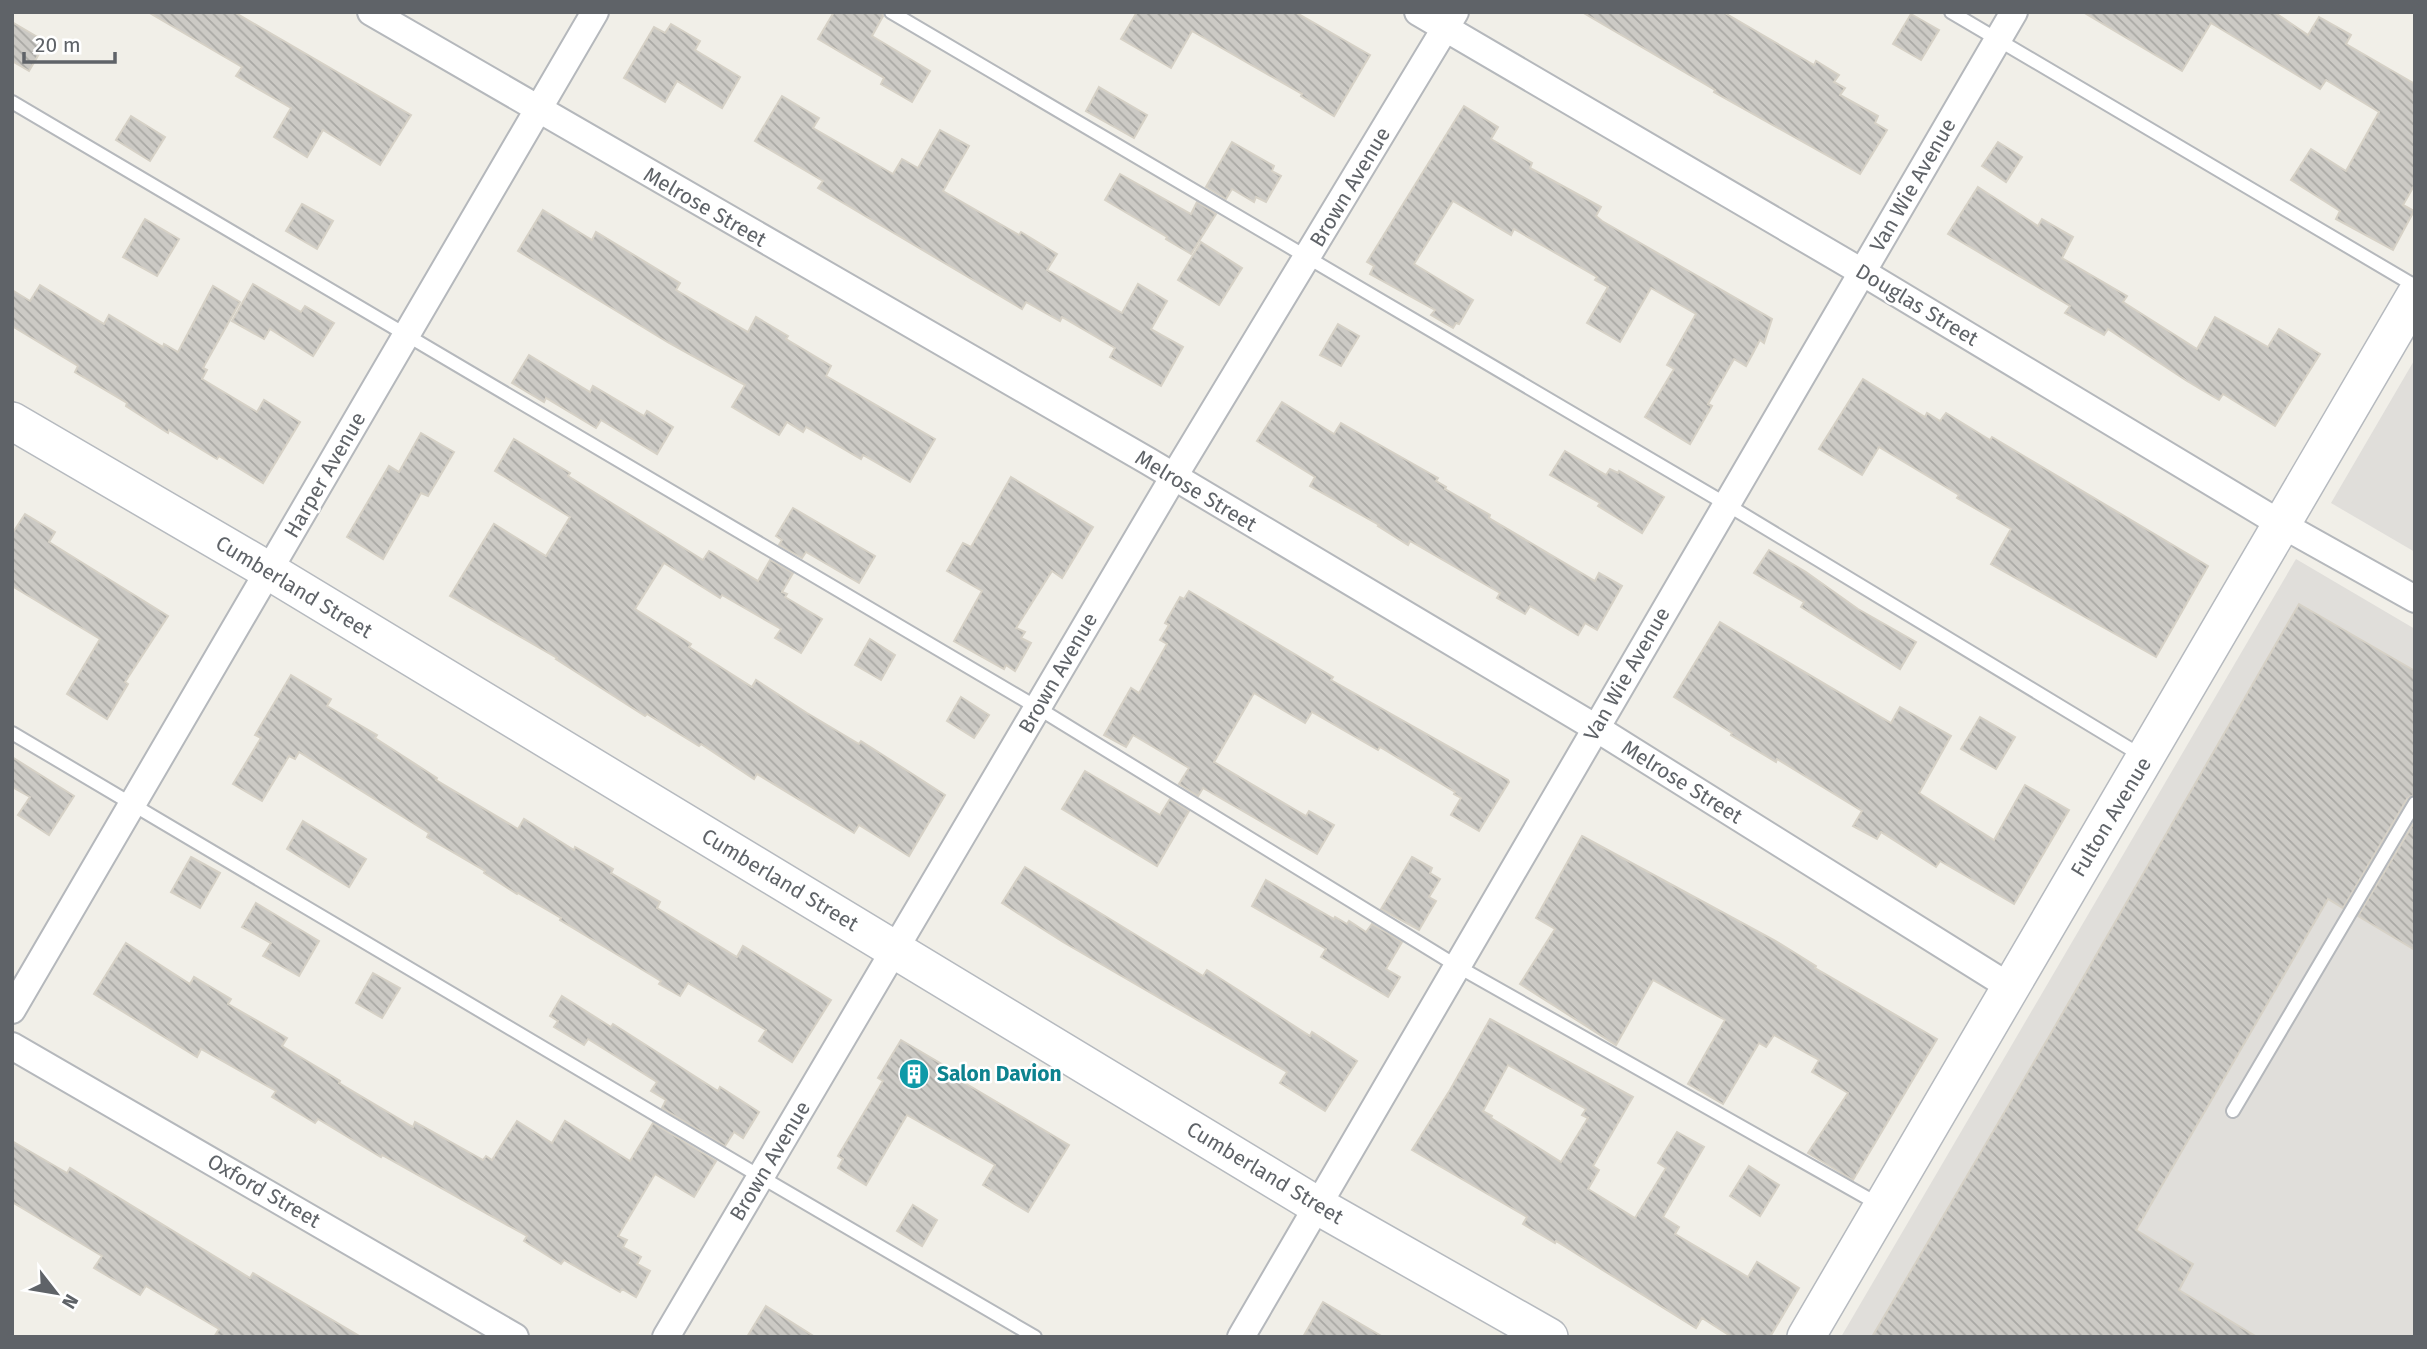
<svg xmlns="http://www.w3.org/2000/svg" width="2427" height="1349" viewBox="0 0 2427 1349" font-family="'Fira Sans',sans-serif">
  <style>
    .industrial { fill: #e0deda }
    .building { fill: url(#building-back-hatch); stroke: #d6d1c6; stroke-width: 2; fill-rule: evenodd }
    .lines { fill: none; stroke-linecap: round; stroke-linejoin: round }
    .lane-casing { stroke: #b5b8bc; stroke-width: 16 }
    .street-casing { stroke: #b5b8bc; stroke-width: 30 }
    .secondary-casing { stroke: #b6babf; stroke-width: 40 }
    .lane { stroke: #fff; stroke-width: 12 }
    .street { stroke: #fff; stroke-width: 26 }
    .secondary { stroke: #fff; stroke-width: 37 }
    .labels { text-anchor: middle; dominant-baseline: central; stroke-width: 5; stroke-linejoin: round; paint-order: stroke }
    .street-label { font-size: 21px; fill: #5f6368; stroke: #fff }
    .culture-label { font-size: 21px; font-weight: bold; fill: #0d838f; stroke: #fff; text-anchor: start }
  </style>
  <defs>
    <pattern id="building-back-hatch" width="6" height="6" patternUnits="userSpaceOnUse" patternTransform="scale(1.75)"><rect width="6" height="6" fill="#cccac5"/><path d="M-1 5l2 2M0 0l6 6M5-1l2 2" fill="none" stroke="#a9a8a4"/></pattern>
  </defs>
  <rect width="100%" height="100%" fill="#f1efe8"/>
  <g class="industrial">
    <polygon points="2415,359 2415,552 2331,503"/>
    <polygon points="2296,559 2415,629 2415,1337 1841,1337"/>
  </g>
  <g class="building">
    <polygon points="148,12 234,12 411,115 380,165 323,130 307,157 274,137 291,108 236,76 242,67"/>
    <polygon points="834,12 882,12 883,16 872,36 930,71 912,102 881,84 884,78 818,39"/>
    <polygon points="1137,12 1295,12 1370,55 1334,116 1301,96 1302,94 1192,31 1171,68 1121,39"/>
    <polygon points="1582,12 1723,12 1814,65 1816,61 1839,75 1834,82 1845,88 1840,95 1878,116 1875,123 1887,130 1860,174 1714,92 1715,90"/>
    <polygon points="2083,12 2274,12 2308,35 2319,17 2351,35 2346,44 2415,84 2415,184 2403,205 2414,211 2393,250 2336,219 2340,211 2291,180 2311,149 2346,171 2379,112 2326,80 2320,89 2211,23 2182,71"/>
    <polygon points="1911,14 1939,30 1921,60 1893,44"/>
    <polygon points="12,22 46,42 29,71 12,61"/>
    <polygon points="671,24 700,41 695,50 740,77 722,108 677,81 665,102 624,78 654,27 665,33"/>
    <polygon points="1099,87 1147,115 1134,138 1086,111"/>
    <polygon points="782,96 819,118 813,128 893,174 902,159 918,168 940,130 969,146 943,191 1019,235 1021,232 1057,254 1047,270 1122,313 1138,284 1167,301 1151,329 1183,347 1161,386 1110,357 1115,348 1062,317 1060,321 1026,302 1022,309 818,188 823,181 755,141"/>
    <polygon points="1464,106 1498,127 1491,139 1532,163 1530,168 1601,207 1596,216 1602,221 1772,319 1764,343 1760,340 1746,366 1734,359 1708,404 1712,406 1690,444 1645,417 1674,369 1667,365 1696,314 1651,288 1620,342 1587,323 1608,287 1595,280 1597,277 1514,229 1511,235 1453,201 1414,264 1473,300 1459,324 1456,323 1453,328 1431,315 1435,310 1370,274 1374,266 1367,262"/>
    <polygon points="131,116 165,137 150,161 116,140"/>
    <polygon points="1232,142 1274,166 1272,171 1281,176 1266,202 1256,197 1254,202 1232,189 1226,199 1206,187"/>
    <polygon points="1998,142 2022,157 2006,182 1982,166"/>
    <polygon points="1120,174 1191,214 1197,202 1216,214 1191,254 1166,239 1167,237 1105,200"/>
    <polygon points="1978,187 2038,226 2042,219 2073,237 2062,258 2127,296 2123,302 2197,349 2215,317 2268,347 2279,329 2320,354 2275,426 2223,394 2219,400 2187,381 2108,329 2104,335 2065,313 2070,306 1948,234"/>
    <polygon points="302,204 333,221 317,249 286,231"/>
    <polygon points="543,210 592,240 596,232 680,283 676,290 748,332 756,317 788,336 786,339 831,366 826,376 935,439 910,482 863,455 861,459 806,427 803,432 787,422 779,435 732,407 745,385 669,343 518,251"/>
    <polygon points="145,219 179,239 157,276 123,257"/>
    <polygon points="1201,242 1242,268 1219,305 1178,280"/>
    <polygon points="253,284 301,312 305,306 334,323 313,356 270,329 264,339 232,321"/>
    <polygon points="40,285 104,324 109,315 163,347 164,344 178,352 213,286 240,302 203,368 207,370 202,379 257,412 264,400 300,422 263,483 219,456 217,459 169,430 168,433 126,406 127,403 75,372 78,366 12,326 12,290 30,301"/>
    <polygon points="1338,324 1359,336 1341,366 1320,355"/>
    <polygon points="529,355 590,392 593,386 644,416 647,411 673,427 657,454 601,420 596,428 546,398 544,402 512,383"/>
    <polygon points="1863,379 1925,417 1927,413 1940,421 1946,413 1990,440 1992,437 2208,566 2156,657 1991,564 2011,529 1957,498 1959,495 1879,447 1862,475 1819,449"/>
    <polygon points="1282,402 1334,434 1341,423 1438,478 1436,481 1446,487 1445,489 1490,515 1489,518 1595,581 1599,573 1622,586 1597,630 1585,623 1578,635 1530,606 1525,614 1497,598 1500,593 1410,541 1408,545 1378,526 1379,525 1310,486 1315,477 1257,441"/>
    <polygon points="421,433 454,452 428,496 421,493 383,559 347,537 389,466 399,472"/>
    <polygon points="514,439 570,473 568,476 703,560 709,551 758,581 770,560 793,573 782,592 787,594 785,597 822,619 801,653 775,638 781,629 722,595 720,598 664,563 635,609 691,644 689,647 752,687 756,680 807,713 859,744 861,741 945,795 909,856 859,825 854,833 757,774 754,779 701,744 699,746 647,714 645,716 556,659 557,658 450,596 494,524 546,556 570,517 495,471"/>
    <polygon points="1565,451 1606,475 1610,469 1618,473 1619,471 1664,497 1642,533 1598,506 1600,503 1550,475"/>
    <polygon points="1011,477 1093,527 1062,578 1052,571 1016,628 1025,632 1021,638 1031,643 1015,671 1006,665 1004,669 954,641 982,591 947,571 963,543 971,547"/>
    <polygon points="793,508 875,556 859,583 806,552 802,558 779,545 782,540 776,536"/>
    <polygon points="25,514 55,532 49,542 168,616 125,682 128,684 107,719 67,694 100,639 12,586 12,534"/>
    <polygon points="1769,550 1806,572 1858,609 1916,642 1900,669 1801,607 1804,602 1754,573"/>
    <polygon points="1189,591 1333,677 1331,680 1508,780 1509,782 1479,831 1451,815 1461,798 1454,794 1455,792 1380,747 1378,750 1312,712 1305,723 1254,693 1214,762 1306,816 1309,811 1334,825 1317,854 1203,788 1198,796 1179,784 1189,768 1133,735 1126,747 1104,735 1131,688 1139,693 1167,644 1160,640 1169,625 1165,623 1180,597 1184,599"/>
    <polygon points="2299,604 2415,671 2415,794 2407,799 2343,908 2328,899 2136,1230 2193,1264 2179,1290 2257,1337 1872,1337 2050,1035"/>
    <polygon points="1720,622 1891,723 1900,707 1951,736 1919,793 1994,840 2025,785 2069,810 2014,904 1940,861 1936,867 1881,832 1877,839 1853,826 1862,811 1777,759 1776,762 1731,735 1732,733 1674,697"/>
    <polygon points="870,639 895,655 881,680 855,665"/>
    <polygon points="291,675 331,699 327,706 377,735 375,738 437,778 436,780 518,829 524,819 574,850 575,847 613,869 611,873 660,902 657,908 737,957 743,946 831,1000 792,1062 759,1041 766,1030 688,983 680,996 659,984 661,981 560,920 561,918 518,893 517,894 484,873 485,871 427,837 429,833 299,752 295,759 289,756 262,801 233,784 261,738 255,735"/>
    <polygon points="961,697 989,715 974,738 947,721"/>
    <polygon points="1980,717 2015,737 1996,769 1961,749"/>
    <polygon points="12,757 74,796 49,835 18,815 30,797 12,787"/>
    <polygon points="1085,771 1160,815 1170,799 1189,811 1157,866 1062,809"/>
    <polygon points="303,821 366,859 349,887 287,849"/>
    <polygon points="2415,821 2415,950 2358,916"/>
    <polygon points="1582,836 1774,940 1816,966 1815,968 1937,1039 1853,1180 1808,1153 1848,1093 1812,1072 1819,1060 1774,1035 1766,1047 1759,1043 1723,1104 1688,1084 1725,1020 1653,980 1616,1045 1520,984 1555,929 1536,918"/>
    <polygon points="191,857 220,873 200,908 171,892"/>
    <polygon points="1412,857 1432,868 1430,873 1440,879 1429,897 1436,901 1419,930 1381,909"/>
    <polygon points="1025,867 1203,976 1207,970 1310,1036 1312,1032 1357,1061 1325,1111 1280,1083 1287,1072 1063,942 1002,903"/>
    <polygon points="1266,880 1334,919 1335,917 1347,924 1349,921 1366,932 1372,924 1402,942 1386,969 1400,977 1388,997 1321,957 1326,949 1252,906"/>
    <polygon points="256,903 319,941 299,976 263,956 271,943 242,927"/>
    <polygon points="126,943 190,984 194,977 231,999 228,1004 287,1038 282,1046 340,1081 339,1083 413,1127 415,1122 483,1160 486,1156 492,1160 517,1121 552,1143 565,1121 630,1161 653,1123 716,1161 694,1197 655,1174 618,1236 627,1240 623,1247 641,1257 637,1264 650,1271 636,1297 622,1289 620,1292 564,1260 561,1264 524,1241 527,1236 382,1155 381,1157 318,1119 315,1123 272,1097 276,1091 201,1049 197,1057 94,994"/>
    <polygon points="373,973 400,988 382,1018 356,1003"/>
    <polygon points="562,996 611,1027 613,1024 718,1091 720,1087 759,1112 743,1138 734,1132 725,1146 662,1108 666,1100 651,1091 657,1082 588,1039 584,1045 554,1027 558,1021 550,1016"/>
    <path d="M1490,1019L1633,1097L1593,1166L1599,1170L1588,1189L1635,1218L1666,1168L1658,1163L1677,1132L1704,1147L1663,1217L1679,1227L1675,1234L1748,1277L1757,1262L1799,1288L1770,1337H1732L1702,1318L1696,1328L1556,1241L1555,1243L1523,1224L1527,1217L1412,1150L1450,1090ZM1508,1065L1586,1109L1582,1115L1588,1118L1561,1162L1491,1118L1492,1116L1483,1111Z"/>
    <polygon points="901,1040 950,1069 948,1073 1069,1145 1028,1212 983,1185 995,1165 907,1115 866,1185 838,1168 843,1159 838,1156 883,1081 878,1078"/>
    <polygon points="12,1141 67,1173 70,1168 250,1278 253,1273 361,1337 214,1337 219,1329 146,1286 140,1295 94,1268 102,1256 12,1202"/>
    <polygon points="1749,1166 1779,1185 1760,1216 1730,1196"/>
    <polygon points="913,1205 937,1220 922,1246 897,1231"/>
    <polygon points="1323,1302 1383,1337 1303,1337"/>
    <polygon points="766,1306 815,1337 747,1337"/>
  </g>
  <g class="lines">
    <g class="lane-casing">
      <g id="lane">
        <polyline points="891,12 1726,504 2142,756"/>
        <polyline points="1951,12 2415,286"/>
        <polyline points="12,102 1038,708 1457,966 1878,1204"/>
        <polyline points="12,733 761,1177 1035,1337"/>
        <polyline points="2233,1111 2415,803"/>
      </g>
    </g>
    <g class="street-casing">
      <g id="street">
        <polyline points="371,12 1148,461 1596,728 2010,987"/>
        <polyline points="1418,12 1862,272 2281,524 2415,599"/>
        <polyline points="12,1010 595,12"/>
        <polyline points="12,1046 515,1337"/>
        <polyline points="666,1337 1173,478 1455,12"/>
        <polyline points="1241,1337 2014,12"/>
      </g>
    </g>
    <g class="secondary-casing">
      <g id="secondary">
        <polyline points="12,421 269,571 1318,1206 1549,1337"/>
        <polyline points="1806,1337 2415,296"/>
      </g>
    </g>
    <use href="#lane" class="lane"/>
    <use href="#street" class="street"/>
    <use href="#secondary" class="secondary"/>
  </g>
  <defs>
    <g id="building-disc" transform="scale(1.575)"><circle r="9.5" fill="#0f9aa8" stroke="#fff"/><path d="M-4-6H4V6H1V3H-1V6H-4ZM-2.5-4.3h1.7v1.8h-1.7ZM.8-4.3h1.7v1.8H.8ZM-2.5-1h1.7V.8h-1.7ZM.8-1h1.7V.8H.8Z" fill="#fff"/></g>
  </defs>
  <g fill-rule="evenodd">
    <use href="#building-disc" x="914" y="1074"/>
  </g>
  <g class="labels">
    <g class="street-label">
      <text transform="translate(1913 185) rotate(-60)">Van Wie Avenue</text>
      <text transform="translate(1350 187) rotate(-59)">Brown Avenue</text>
      <text transform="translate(705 207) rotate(30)">Melrose Street</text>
      <text transform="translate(1917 305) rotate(31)">Douglas Street</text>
      <text transform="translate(325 475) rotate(-60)">Harper Avenue</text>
      <text transform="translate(1196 491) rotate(31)">Melrose Street</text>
      <text transform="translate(294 587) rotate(31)">Cumberland Street</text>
      <text transform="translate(1058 673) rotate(-60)">Brown Avenue</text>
      <text transform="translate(1627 674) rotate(-60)">Van Wie Avenue</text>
      <text transform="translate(1682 782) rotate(32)">Melrose Street</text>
      <text transform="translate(2111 817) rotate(-59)">Fulton Avenue</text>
      <text transform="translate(780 880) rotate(31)">Cumberland Street</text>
      <text transform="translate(770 1161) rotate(-59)">Brown Avenue</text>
      <text transform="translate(1265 1173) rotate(31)">Cumberland Street</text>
      <text transform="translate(264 1191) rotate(30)">Oxford Street</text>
    </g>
    <g class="culture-label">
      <text x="937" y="1074">Salon Davion</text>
    </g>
  </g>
  <rect width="2427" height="1349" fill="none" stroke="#5f6368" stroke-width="28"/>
  <g transform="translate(56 1293) rotate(121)" stroke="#ffffff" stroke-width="5" paint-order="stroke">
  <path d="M0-5L12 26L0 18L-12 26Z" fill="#5f6368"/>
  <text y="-10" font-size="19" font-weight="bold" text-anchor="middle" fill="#5f6368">N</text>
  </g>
  <path d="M24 52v10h91v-10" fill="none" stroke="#5f6368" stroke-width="3.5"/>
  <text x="35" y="52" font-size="21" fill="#5f6368" stroke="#ffffff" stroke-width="5" paint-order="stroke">20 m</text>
</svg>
